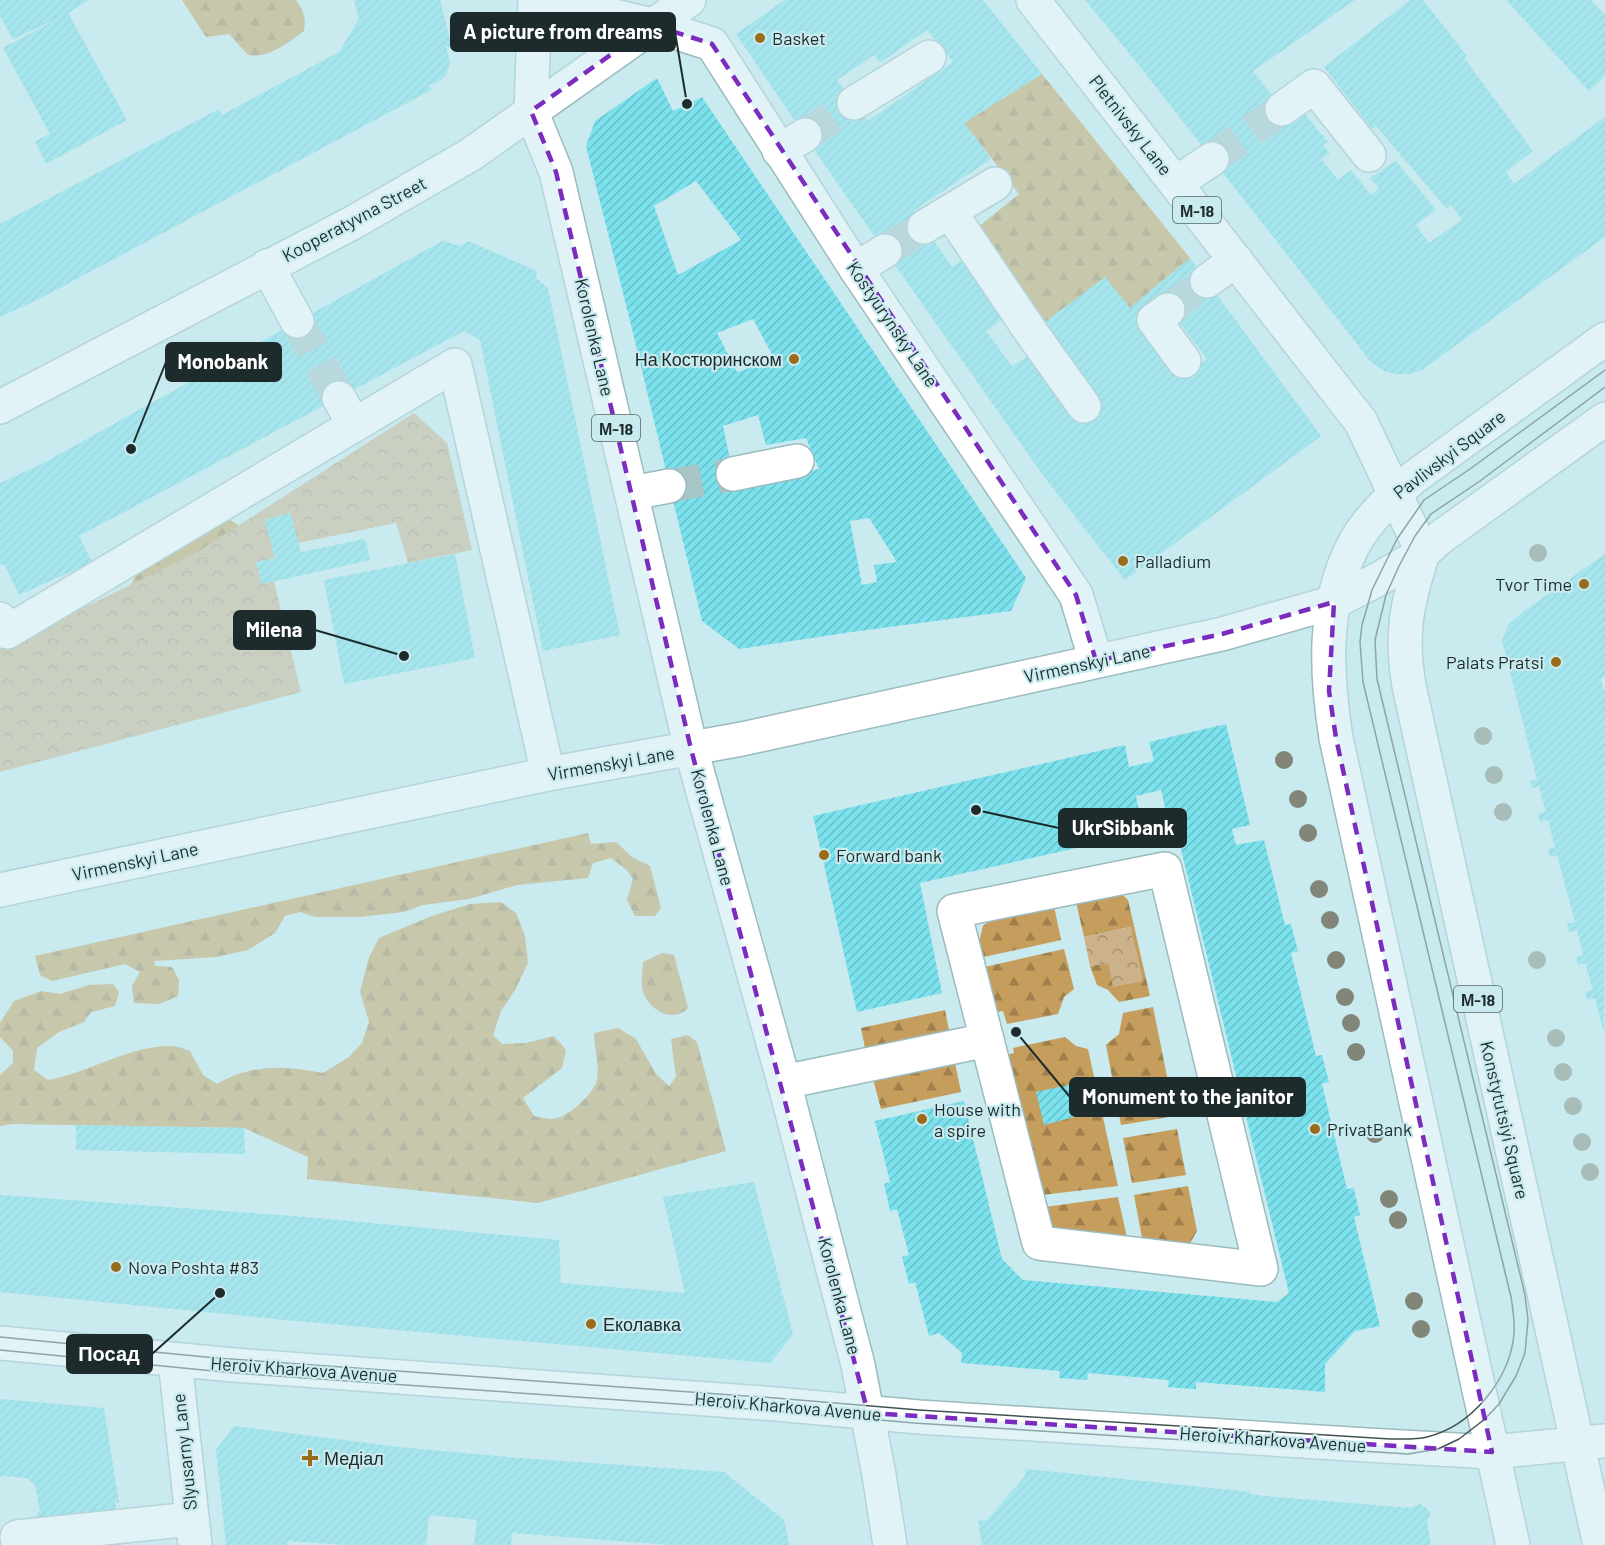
<svg xmlns="http://www.w3.org/2000/svg" width="1605" height="1545" viewBox="0 0 1605 1545" font-family="Barlow,sans-serif">
  <style>
    .forest { fill: url(#forest-firs) }
    .park { fill: url(#park-crowns) }
    .building { fill: url(#building-hatch); fill-rule: evenodd }
    .lines { fill: none; stroke-linecap: round; stroke-linejoin: round }
    .minor-tunnel { stroke: #a7c4c7; stroke-width: 33; stroke-dasharray: 33 16; stroke-linecap: butt }
    .minor-casing { stroke: #9bbbbf; stroke-width: 36 }
    .major-casing { stroke: #9bbbbf; stroke-width: 36 }
    .minor { stroke: #fff; stroke-width: 33 }
    .major { stroke: #fff; stroke-width: 33 }
    .tram { stroke: #415253; stroke-width: 1.5 }
    .tree { fill: #818678 }
    .marked { fill: none; stroke: #7b2cbf; stroke-width: 4.5; stroke-dasharray: 12 8; stroke-linejoin: round }
    .poi-dot { fill: #986c1a; stroke: #c9eaee; stroke-width: 2 }
    .labels { text-anchor: middle; dominant-baseline: central; stroke-width: 4.5; stroke-linejoin: round; paint-order: stroke }
    .shield { fill: #c9eaee; stroke: #516466; stroke-width: 1.5 }
    .shield-label { font-size: 16px; font-weight: bold; fill: #1e2b2c }
    .poi-label { font-size: 18px; fill: #1e2b2c; stroke: #c9eaee; text-anchor: start }
    .street-label { font-size: 18px; fill: #1e2b2c; stroke: #c9eaee }
    .leader { fill: none; stroke: #1e2b2c; stroke-width: 2 }
    .callout-dot { fill: #1e2b2c; stroke: #c9eaee; stroke-width: 2 }
    .callout { fill: #1e2b2c; stroke: #1e2b2c; stroke-width: 2 }
    .callout-label { font-size: 20px; text-anchor: middle; font-weight: bold; fill: #fff }
  </style>
  <defs>
    <pattern id="forest-firs" width="22" height="20" patternUnits="userSpaceOnUse" patternTransform="scale(1.5)"><rect width="22" height="20" fill="#c59d5c"/><path d="M5 1l3.5 6h-7zM16 11l3.5 6h-7z" fill="#9f804c"/></pattern>
    <pattern id="park-crowns" width="20" height="18" patternUnits="userSpaceOnUse" patternTransform="scale(1.5)"><rect width="20" height="18" fill="#cbb28b"/><path d="M2 6a3 3 0 1 1 6 0M12 15a3 3 0 1 1 6 0" fill="none" stroke="#a49172"/></pattern>
    <pattern id="building-hatch" width="6" height="6" patternUnits="userSpaceOnUse" patternTransform="scale(1.5)"><rect width="6" height="6" fill="#7be1ec"/><path d="M-1 1l2-2M0 6l6-6M5 7l2-2" fill="none" stroke="#6ac1cb"/></pattern>
  </defs>
  <rect width="100%" height="100%" fill="#c9eaee"/>
  <g class="forest">
    <path d="M182,0H296C304,11 306,18 304,31C286,44 270,58 248,55L229,34L206,37Z"/>
    <polygon points="1042,74 1190,258 1130,308 1105,278 1041,325 977,228 1019,194 964,123"/>
    <polygon points="227,518 238,525 236,545 126,596 135,576 197,530"/>
    <polygon points="588,833 591,844 616,842 632,857 650,866 661,908 655,916 635,916 627,900 633,879 627,870 611,858 593,863 588,878 517,885 469,899 423,905 404,912 360,917 316,917 300,912 285,916 275,933 248,950 216,957 154,961 155,966 172,967 179,980 178,996 159,1004 134,1003 132,986 140,972 125,964 52,981 40,975 35,956"/>
    <polygon points="1118,894 1124,896 1128,900 1150,996 1119,1002 1108,990 1097,985 1090,966 1108,963 1130,927 1084,937 1076,902"/>
    <path d="M501,902L516,913L525,936L528,963L515,990L501,1011L493,1035L502,1044L526,1043L554,1036L566,1050L562,1068L523,1098L534,1116C540,1117 547,1119 553,1119C567,1118 594,1094 597,1080C600,1068 594,1047 594,1033L618,1028L636,1039L656,1074L669,1086L676,1077L671,1039L688,1035L697,1042L726,1151L538,1203L307,1179L308,1157L244,1128L13,1124L0,1126V1075L13,1063V1051L0,1037V1023L14,1001L41,991L60,994L89,985L113,984L119,992L115,1006L91,1012L84,1022L59,1032L37,1048L34,1070L48,1080C89,1073 130,1045 172,1046C177,1046 184,1049 190,1051L203,1075L217,1084C252,1064 285,1065 323,1073L349,1057L362,1043L369,1022L360,992L369,957L379,938L432,916L470,904Z"/>
    <polygon points="1054,906 1061,940 979,958 978,946 983,926 992,919"/>
    <polygon points="1064,949 1074,989 1064,997 1058,1014 1007,1024 1003,1011 991,1013 980,968"/>
    <path d="M662,953L674,955L688,1008C672,1025 645,1008 642,987C641,979 643,970 643,962Z"/>
    <polygon points="1153,1007 1175,1116 1121,1125 1106,1045 1119,1034 1123,1013"/>
    <polygon points="945,1010 949,1030 865,1048 861,1028"/>
    <polygon points="1065,1037 1076,1046 1088,1049 1118,1186 1042,1195 1001,1056 1014,1053 1013,1048"/>
    <polygon points="955,1063 961,1092 881,1109 873,1079"/>
    <polygon points="1177,1129 1186,1175 1132,1183 1123,1138"/>
    <polygon points="1188,1186 1197,1231 1189,1245 1143,1243 1134,1195"/>
    <polygon points="1118,1197 1128,1242 1054,1230 1049,1224 1045,1207"/>
  </g>
  <g class="park">
    <polygon points="414,413 447,443 472,550 408,563 396,523 298,543 290,513 265,520 275,558 256,562 262,583 274,581 301,692 0,772 0,648 194,554"/>
    <polygon points="1131,927 1143,981 1113,987 1108,963 1090,966 1084,937"/>
  </g>
  <g class="building">
    <polygon points="0,0 89,0 68,13 127,120 46,164 35,141 50,134 3,48 61,17 13,39 0,16"/>
    <polygon points="354,0 440,0 452,48 446,46 450,63 446,75 437,83 427,86 433,89 39,299 0,317 0,224 219,109 222,115 339,52 359,19"/>
    <path d="M785,0H983L1042,74L964,123L991,159L913,211L952,267L963,260L1006,317L986,331L1012,366L1030,355L1079,424L1103,407L1041,325L1105,277L1130,308L1190,258L1321,436L1125,580L1045,478L835,180L736,34ZM927,30L953,62L868,121L837,80L874,55L880,63ZM1171,311L1207,359L1183,378L1140,323Z"/>
    <polygon points="1085,0 1355,0 1253,71 1292,121 1304,113 1328,142 1323,145 1330,153 1321,159 1338,180 1351,170 1371,195 1379,188 1370,178 1396,161 1436,210 1416,225 1429,243 1462,220 1451,205 1447,209 1376,126 1372,129 1324,67 1410,0 1423,0 1467,56 1464,58 1533,151 1506,172 1514,184 1605,117 1605,237 1422,370 1408,374 1394,374 1384,371 1371,362 1134,59"/>
    <polygon points="1506,0 1591,0 1605,15 1605,76 1589,91"/>
    <path d="M657,78L673,111L702,97L1026,578L1011,611L852,632L739,649L702,621L632,329L586,146L595,121ZM696,181L741,240L678,275L654,206ZM753,319L775,360L737,372L717,333ZM758,415L766,445L806,438L819,469L736,487L723,426ZM869,518L897,562L874,565L877,582L862,585L850,521Z"/>
    <polygon points="442,241 461,246 468,241 537,271 536,278 548,288 620,635 543,651 480,340 464,331 79,536 92,562 19,595 5,565 0,564 0,483 42,464"/>
    <polygon points="290,513 301,552 365,539 370,560 262,584 256,562 275,558 265,520"/>
    <polygon points="455,554 475,658 344,684 324,580"/>
    <polygon points="1605,554 1605,675 1601,679 1605,693 1604,1033 1595,998 1587,1000 1585,992 1593,990 1585,963 1578,965 1576,957 1583,955 1577,930 1569,932 1567,924 1575,922 1557,855 1550,857 1548,849 1555,847 1548,820 1540,822 1538,814 1546,812 1539,786 1532,788 1530,781 1537,779 1502,640 1509,624 1523,612"/>
    <polygon points="1226,724 1250,825 1232,829 1236,845 1264,840 1285,925 1291,924 1298,951 1291,953 1316,1056 1322,1055 1329,1082 1322,1084 1347,1189 1354,1188 1355,1193 1360,1215 1354,1217 1380,1326 1355,1331 1325,1364 1325,1392 1196,1382 1196,1389 1190,1389 1168,1387 1169,1380 1088,1373 1087,1380 1059,1378 1060,1371 961,1363 962,1353 939,1333 929,1336 915,1282 909,1284 902,1257 909,1255 897,1209 890,1211 884,1184 890,1182 875,1121 964,1101 1002,1259 1023,1280 1277,1302 1289,1293 1179,841 1173,843 1161,790 1136,796 1144,833 920,883 942,993 857,1012 813,816 1125,745 1129,767 1154,761 1149,742"/>
    <polygon points="1082,1082 1090,1113 1044,1125 1036,1092"/>
    <polygon points="76,1125 244,1128 245,1154 76,1150"/>
    <polygon points="754,1182 793,1335 770,1363 296,1321 0,1292 0,1195 293,1216 559,1240 561,1283 685,1293 663,1197"/>
    <polygon points="0,1399 104,1408 119,1503 115,1502 121,1545 41,1545 37,1513 40,1512 35,1485 27,1478 0,1476"/>
    <polygon points="234,1426 399,1447 519,1458 724,1472 784,1520 789,1545 671,1545 512,1533 511,1545 474,1545 477,1520 429,1515 426,1545 346,1545 287,1541 288,1545 226,1545 216,1450"/>
    <polygon points="1026,1469 1250,1492 1250,1494 1265,1496 1410,1508 1420,1504 1426,1508 1430,1513 1427,1523 1431,1545 982,1545 978,1521 987,1520 1025,1476"/>
  </g>
  <g class="lines">
    <g class="minor-tunnel">
      <polyline points="805,135 854,103"/>
      <polyline points="1212,159 1282,109"/>
      <polyline points="885,251 924,227"/>
      <polyline points="1168,310 1207,281"/>
      <polyline points="297,321 339,398"/>
      <polyline points="669,486 733,474"/>
    </g>
    <g class="minor-casing">
      <g id="minor">
        <polyline points="653,25 712,44 856,269 1076,595 1096,661"/>
        <polyline points="854,103 929,57"/>
        <polyline points="1282,109 1314,86 1369,155"/>
        <polyline points="779,151 805,135"/>
        <polyline points="1176,183 1212,159"/>
        <polyline points="950,212 1031,332 1084,406"/>
        <polyline points="924,227 995,184"/>
        <polyline points="267,266 297,321"/>
        <polyline points="856,269 885,251"/>
        <polyline points="1207,281 1236,260"/>
        <polyline points="1168,310 1154,320 1184,361"/>
        <polyline points="339,398 354,425"/>
        <polyline points="733,474 797,461"/>
        <polyline points="632,493 669,486"/>
        <polyline points="0,619 7,632 455,365 548,774"/>
        <polyline points="691,749 784,1082 858,1365 879,1475 890,1545"/>
        <polygon points="1165,869 1261,1269 1039,1243 954,911"/>
        <polyline points="784,1082 987,1040"/>
        <polyline points="0,1343 234,1365 776,1404 919,1417 1367,1445 1492,1452 1605,1441"/>
        <polyline points="175,1360 195,1545"/>
        <polyline points="18,1545 17,1537 192,1519"/>
      </g>
    </g>
    <g class="major-casing">
      <g id="major">
        <polyline points="535,0 531,111 556,172 691,749"/>
        <polyline points="559,0 592,11 653,25"/>
        <polyline points="1033,0 1361,422 1423,553"/>
        <polyline points="0,407 354,222 470,155 689,0"/>
        <path d="M1423,553C1407,603 1400,633 1409,686L1600,1545"/>
        <polyline points="0,890 548,774 742,739 1222,634 1334,602 1377,580 1423,553 1441,537 1605,419"/>
        <path d="M1513,1545L1336,738C1326,674 1322,606 1353,546C1366,520 1392,496 1413,478L1605,339"/>
      </g>
    </g>
    <use href="#minor" class="minor"/>
    <use href="#major" class="major"/>
    <g class="tram">
      <path d="M0,1337L216,1358L775,1398L919,1410L1390,1439C1402,1439 1415,1440 1427,1437C1472,1426 1510,1379 1514,1334C1515,1321 1513,1309 1511,1297L1363,682L1360,642L1362,625L1372,590L1397,539L1424,500L1470,469L1605,370"/>
      <polyline points="0,1350 234,1373 777,1411 914,1423 1408,1454 1438,1449 1459,1439 1485,1419 1499,1404 1516,1376 1525,1353 1528,1320 1525,1295 1377,679 1375,640 1386,595 1399,566 1415,536 1431,514 1480,481 1605,387"/>
    </g>
  </g>
  <g class="tree">
    <circle cx="1538" cy="553" r="9"/>
    <circle cx="1483" cy="736" r="9"/>
    <circle cx="1284" cy="760" r="9"/>
    <circle cx="1494" cy="775" r="9"/>
    <circle cx="1298" cy="799" r="9"/>
    <circle cx="1503" cy="812" r="9"/>
    <circle cx="1308" cy="833" r="9"/>
    <circle cx="1319" cy="889" r="9"/>
    <circle cx="1330" cy="920" r="9"/>
    <circle cx="1336" cy="960" r="9"/>
    <circle cx="1537" cy="960" r="9"/>
    <circle cx="1345" cy="997" r="9"/>
    <circle cx="1351" cy="1023" r="9"/>
    <circle cx="1556" cy="1038" r="9"/>
    <circle cx="1356" cy="1052" r="9"/>
    <circle cx="1563" cy="1072" r="9"/>
    <circle cx="1573" cy="1106" r="9"/>
    <circle cx="1375" cy="1134" r="9"/>
    <circle cx="1582" cy="1142" r="9"/>
    <circle cx="1590" cy="1172" r="9"/>
    <circle cx="1389" cy="1199" r="9"/>
    <circle cx="1398" cy="1220" r="9"/>
    <circle cx="1414" cy="1301" r="9"/>
    <circle cx="1421" cy="1329" r="9"/>
  </g>
  <path d="M0 0H1605V1545H0ZM653,25L712,44L1076,595L1096,661L1222,634L1334,602L1329,691L1336,738L1492,1452L868,1413L691,749L556,172L531,111Z" fill="#c9eaee" fill-opacity=".55" fill-rule="evenodd"/>
  <path class="marked" d="M653,25L712,44L1076,595L1096,661L1222,634L1334,602L1329,691L1336,738L1492,1452L868,1413L691,749L556,172L531,111Z"/>
  <g class="poi-dot">
    <circle cx="760" cy="38" r="6"/>
    <circle cx="794" cy="359" r="6"/>
    <circle cx="1123" cy="561" r="6"/>
    <circle cx="1584" cy="584" r="6"/>
    <circle cx="1556" cy="662" r="6"/>
    <circle cx="824" cy="855" r="6"/>
    <circle cx="922" cy="1119" r="6"/>
    <circle cx="1315" cy="1129" r="6"/>
    <circle cx="116" cy="1267" r="6"/>
    <circle cx="591" cy="1324" r="6"/>
    <path d="M307 1449h6v6h6v6h-6v6h-6v-6h-6v-6h6z"/>
  </g>
  <g class="labels">
    <g class="shield">
      <rect x="1173" y="197" width="48" height="26" rx="4.5"/>
      <rect x="592" y="415" width="48" height="26" rx="4.5"/>
      <rect x="1454" y="986" width="48" height="26" rx="4.5"/>
    </g>
    <g class="shield-label">
      <text x="1197" y="210">М-18</text>
      <text x="616" y="428">М-18</text>
      <text x="1478" y="999">М-18</text>
    </g>
    <g class="poi-label">
      <text x="772" y="38">Basket</text>
      <text x="782" y="359" text-anchor="end">На Костюринском</text>
      <text x="1135" y="561">Palladium</text>
      <text x="1572" y="584" text-anchor="end">Tvor Time</text>
      <text x="1544" y="662" text-anchor="end">Palats Pratsi</text>
      <text x="836" y="855">Forward bank</text>
      <text x="934" y="1109">House with<tspan x="934" dy="21">a spire</tspan></text>
      <text x="1327" y="1129">PrivatBank</text>
      <text x="128" y="1267">Nova Poshta #83</text>
      <text x="603" y="1324">Еколавка</text>
      <text x="324" y="1458">Медіал</text>
    </g>
    <g class="street-label">
      <text transform="translate(1131 125) rotate(52)">Pletnivsky Lane</text>
      <text transform="translate(354 219) rotate(-28)">Kooperatyvna Street</text>
      <text transform="translate(893 324) rotate(56)">Kostyurynsky Lane</text>
      <text transform="translate(595 337) rotate(77)">Korolenka Lane</text>
      <text transform="translate(1449 454) rotate(-37)">Pavlivskyi Square</text>
      <text transform="translate(1087 663) rotate(-12)">Virmenskyi Lane</text>
      <text transform="translate(611 763) rotate(-10)">Virmenskyi Lane</text>
      <text transform="translate(713 827) rotate(75)">Korolenka Lane</text>
      <text transform="translate(135 861) rotate(-12)">Virmenskyi Lane</text>
      <text transform="translate(1505 1120) rotate(77)">Konstytutsiyi Square</text>
      <text transform="translate(840 1296) rotate(75)">Korolenka Lane</text>
      <text transform="translate(304 1369) rotate(4)">Heroiv Kharkova Avenue</text>
      <text transform="translate(788 1406) rotate(5)">Heroiv Kharkova Avenue</text>
      <text transform="translate(1273 1439) rotate(4)">Heroiv Kharkova Avenue</text>
      <text transform="translate(184 1452) rotate(-96)">Slyusarny Lane</text>
    </g>
  </g>
  <path class="leader" d="M687 104L675 32M131 449L166 362M404 656L315 630M976 810L1059 828M1016 1032L1070 1097M220 1293L152 1354"/>
  <g class="callout-dot">
    <circle cx="687" cy="104" r="6"/>
    <circle cx="131" cy="449" r="6"/>
    <circle cx="404" cy="656" r="6"/>
    <circle cx="976" cy="810" r="6"/>
    <circle cx="1016" cy="1032" r="6"/>
    <circle cx="220" cy="1293" r="6"/>
  </g>
  <g class="callout">
    <rect x="451" y="13" width="224" height="38" rx="6"/>
    <rect x="166" y="343" width="115" height="38" rx="6"/>
    <rect x="234" y="611" width="81" height="38" rx="6"/>
    <rect x="1059" y="809" width="127" height="38" rx="6"/>
    <rect x="1070" y="1078" width="235" height="38" rx="6"/>
    <rect x="67" y="1335" width="85" height="38" rx="6"/>
  </g>
  <g class="callout-label">
    <text x="563" y="39">A picture from dreams</text>
    <text x="223" y="369">Monobank</text>
    <text x="274" y="637">Milena</text>
    <text x="1123" y="835">UkrSibbank</text>
    <text x="1188" y="1104">Monument to the janitor</text>
    <text x="109" y="1361">Посад</text>
  </g>
</svg>
